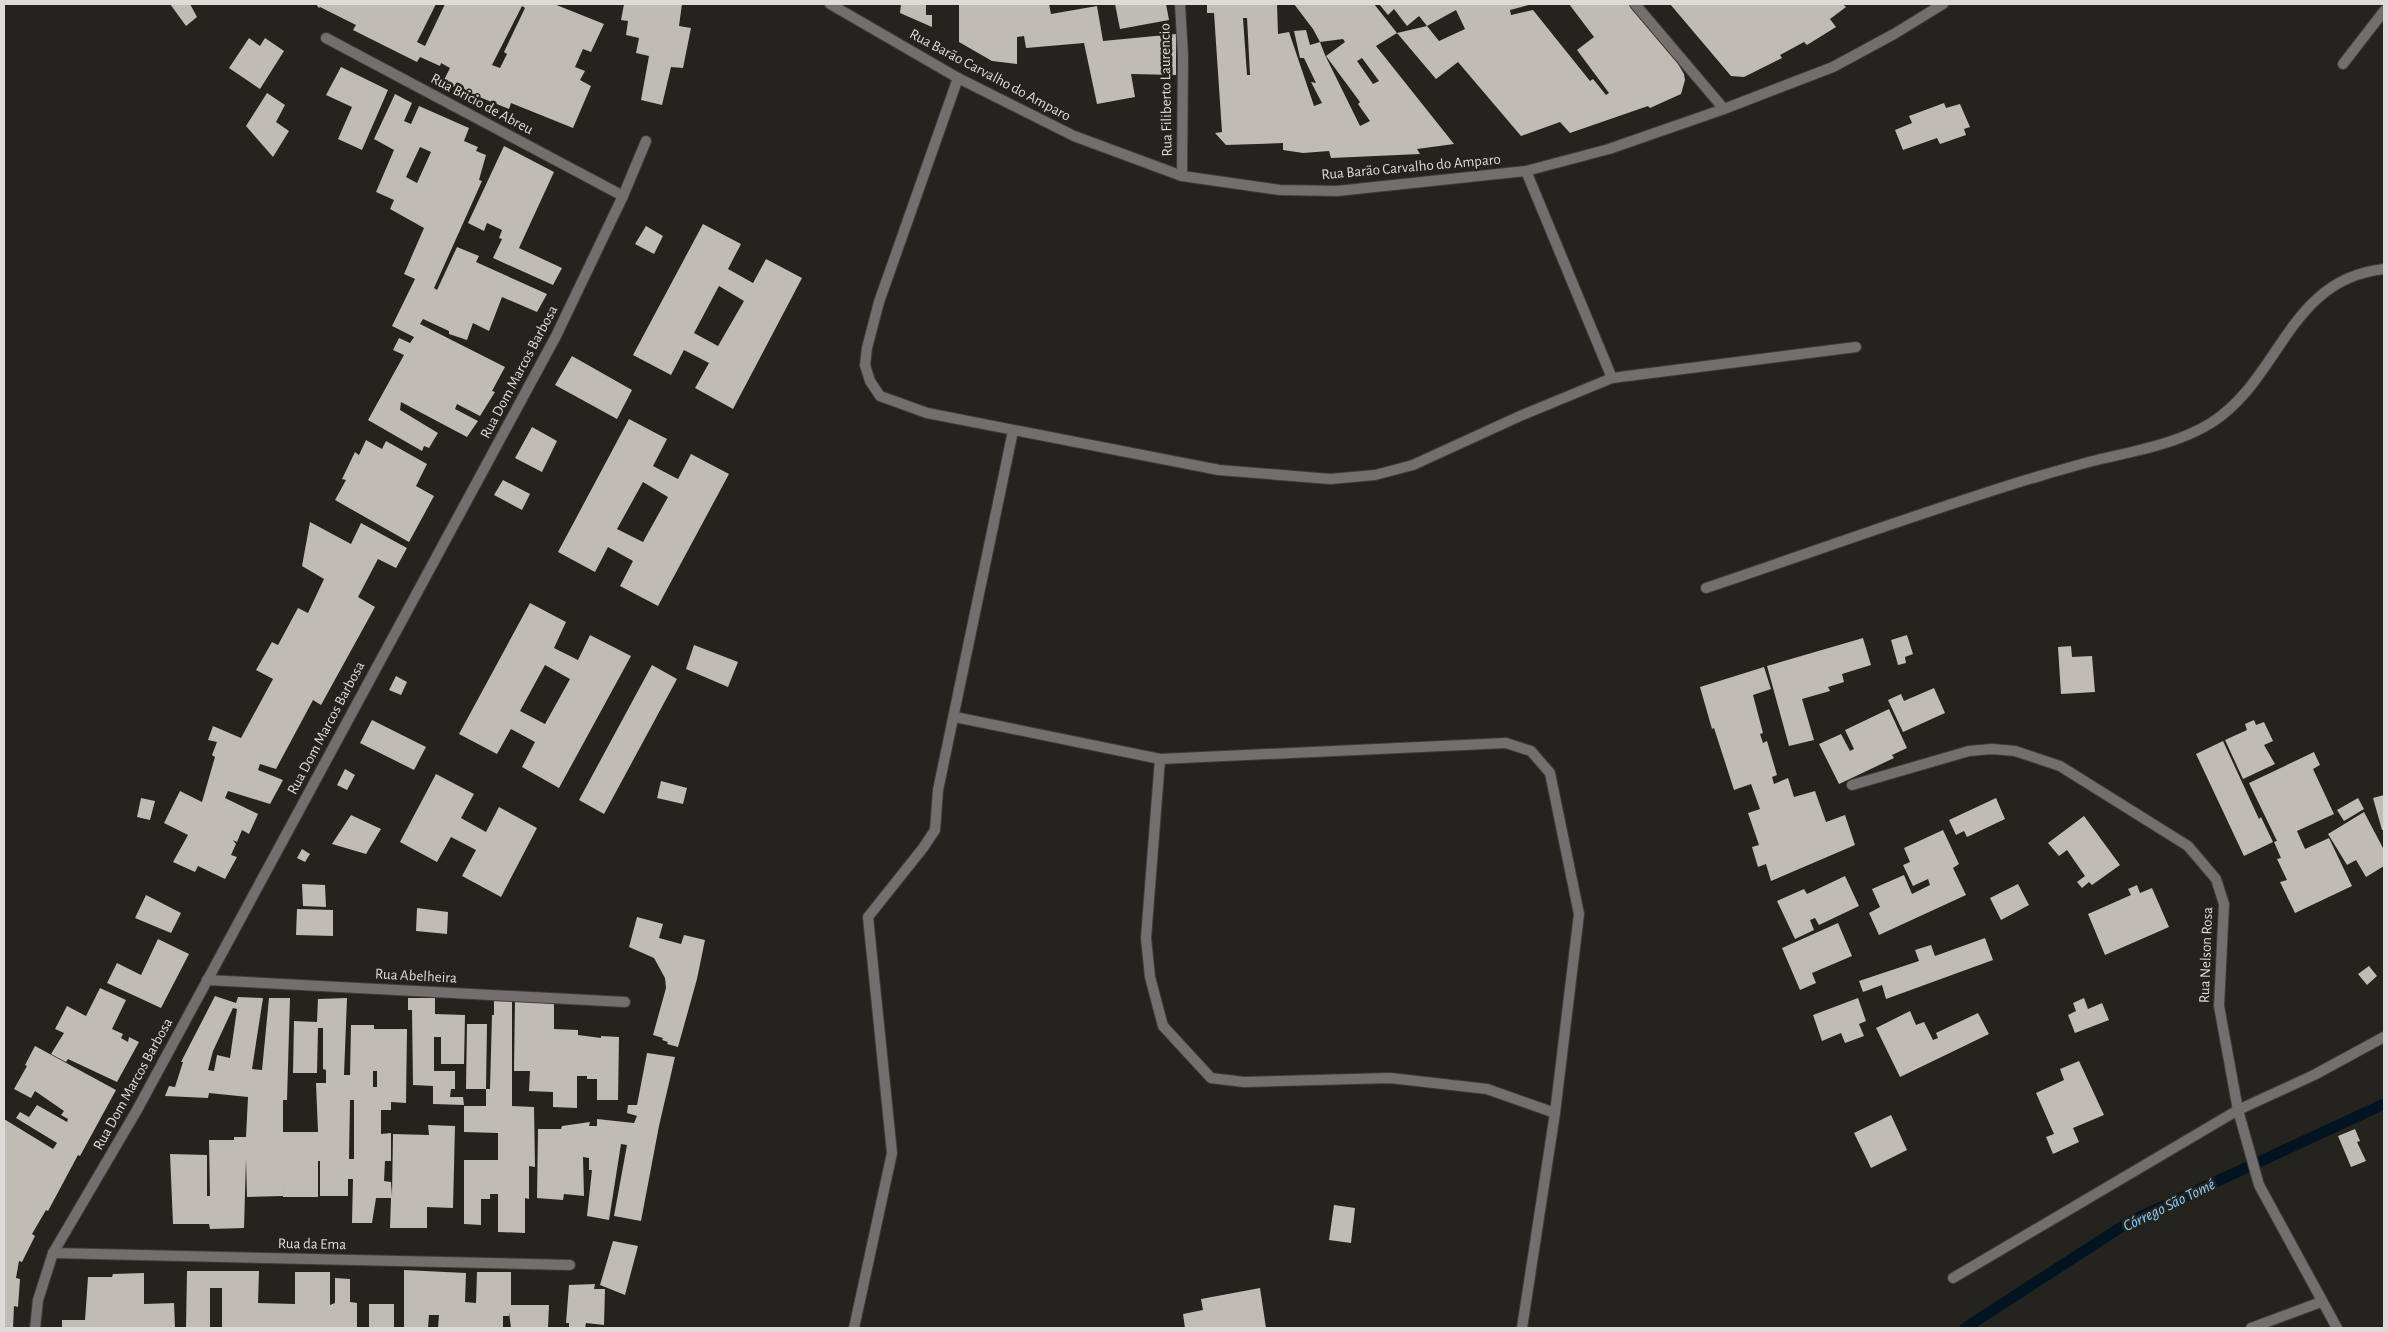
<svg xmlns="http://www.w3.org/2000/svg" width="2388" height="1332" viewBox="0 0 2388 1332" font-family="'Alegreya Sans',sans-serif">
  <style>
    .lines { fill: none; stroke-linecap: round; stroke-linejoin: round }
    .stream { stroke: #021421; stroke-width: 11 }
    .building { fill: #bfbbb5; fill-rule: evenodd }
    .lane-casing { stroke: #3f3d38; stroke-width: 12 }
    .street-casing { stroke: #3f3d38; stroke-width: 12 }
    .lane { stroke: #736f6f; stroke-width: 10 }
    .street { stroke: #736f6f; stroke-width: 10 }
    .labels { text-anchor: middle; dominant-baseline: central; stroke-width: 5; stroke-linejoin: round; paint-order: stroke }
    .street-label { font-size: 15px; fill: #dddbd8; stroke: #25231e }
    .water-label { font-size: 16px; font-style: italic; fill: #88ccfe; stroke: #25231e }
  </style>
  <rect width="100%" height="100%" fill="#25231e"/>
  <g class="lines">
    <polyline class="stream" points="1965,1328 2129,1222 2384,1104"/>
  </g>
  <g class="building">
    <polygon points="170,4 190,4 197,17 186,26"/>
    <path d="M316,4H436L417,42L425,46L445,4H554L604,24L591,52L583,49L575,67L585,71L580,80L591,86L573,128L511,103L509,109L477,96L476,97L443,82L450,68L441,63L440,66L420,57L417,62L353,30L356,25L320,7L319,8ZM522,6L525,8L504,52L507,54L500,68L492,65Z"/>
    <polygon points="624,4 682,4 679,26 691,28 683,68 671,67 662,105 641,100 649,56 636,53 639,38 626,35 628,21 621,20"/>
    <polygon points="901,4 926,4 926,15 932,15 932,27 900,13"/>
    <polygon points="959,4 1049,4 1051,14 1097,6 1103,41 1176,34 1176,75 1131,74 1135,97 1097,104 1084,43 1026,48 1024,36 1017,37 1017,64 992,61 959,42"/>
    <polygon points="1115,4 1166,4 1169,20 1120,29"/>
    <path d="M1207,4H1277L1278,34L1289,32L1314,106L1322,103L1311,82L1316,83L1304,58H1300L1294,31L1306,30L1310,45L1320,42L1325,55L1360,126L1370,121L1358,104L1360,102L1326,56L1345,42L1343,39L1320,42L1313,29L1294,4H1374L1397,33L1376,46L1454,144L1417,149L1420,154L1331,158L1329,151L1303,153L1283,150V143L1226,145L1215,133L1222,132L1214,13H1207ZM1243,18H1247L1250,75H1247ZM1362,58L1379,81L1373,84L1357,61Z"/>
    <polygon points="1379,4 1532,4 1510,10 1511,15 1533,10 1590,81 1593,79 1606,95 1609,93 1577,50 1594,37 1569,4 1629,4 1665,42 1684,74 1685,80 1681,94 1650,108 1648,106 1570,133 1560,122 1521,136 1458,62 1436,79 1397,33 1427,26 1439,41 1465,29 1456,10 1427,26 1419,16 1407,26 1394,9 1388,15"/>
    <polygon points="1670,4 1843,4 1846,7 1830,19 1836,27 1807,45 1804,42 1780,55 1782,58 1744,77 1731,76"/>
    <polygon points="249,38 260,46 265,38 284,51 260,89 229,68"/>
    <polygon points="341,67 388,90 362,150 338,139 352,107 326,95"/>
    <polygon points="267,93 285,105 276,122 289,131 273,157 246,126"/>
    <path d="M395,94L412,103L404,121L411,124L419,106L469,128L464,141L478,147L476,151L486,155L479,180L482,181L434,288L437,290L457,247L479,256L476,262L547,294L537,312L502,297L489,331L473,323L467,340L449,334V331L423,319L420,324L505,367L492,391L495,392L480,416L457,404L455,409L478,421L467,437L401,402L400,410L438,433L429,448L424,446L422,451L368,420L404,355L393,350L399,338L410,343L414,337L392,326L415,279L404,274L424,228L390,209L394,200L376,192L394,150L374,139ZM420,147L431,152L417,183L406,177Z"/>
    <polygon points="1944,103 1946,108 1960,104 1970,127 1964,129 1966,135 1940,144 1937,138 1903,150 1895,130 1912,123 1909,116"/>
    <polygon points="504,146 554,172 519,248 562,268 553,285 493,258 502,239 499,238 502,230 487,223 484,231 468,223"/>
    <path d="M703,224L741,244L728,269L753,283L766,259L802,278L733,409L695,388L709,363L684,350L671,375L633,355ZM719,286L744,301L718,346L694,333Z"/>
    <polygon points="646,226 663,236 654,254 635,244"/>
    <polygon points="572,356 632,390 617,419 555,385"/>
    <path d="M629,419L667,439L653,466L678,479L691,454L729,474L658,606L620,586L633,561L608,547L595,572L558,552ZM643,482L668,497L643,542L617,529Z"/>
    <polygon points="532,427 557,441 542,472 515,458"/>
    <polygon points="366,440 382,449 386,441 427,464 416,486 434,496 409,542 335,500 346,480 342,479 355,452 359,455"/>
    <polygon points="503,480 530,494 522,510 494,495"/>
    <polygon points="310,522 351,544 361,523 407,548 396,568 378,559 358,597 375,607 321,705 313,700 276,769 260,764 258,770 283,780 270,804 228,791 225,798 258,814 249,834 242,830 237,842 233,840 236,844 231,855 237,857 225,879 198,866 195,872 173,862 188,835 164,823 180,791 202,802 215,757 212,755 217,742 208,740 213,726 241,738 273,679 256,670 272,642 278,645 298,608 308,613 324,579 302,566"/>
    <path d="M530,603L566,622L554,648L578,660L590,635L631,656L559,788L522,767L535,742L511,729L497,754L459,734ZM545,665L570,679L545,724L520,711Z"/>
    <polygon points="1907,635 1913,654 1905,657 1906,663 1898,665 1891,640"/>
    <polygon points="1863,638 1871,665 1842,674 1844,682 1828,687 1830,691 1802,699 1814,740 1789,746 1767,666"/>
    <polygon points="694,645 738,662 728,687 686,669"/>
    <polygon points="2071,646 2072,657 2092,656 2095,692 2061,694 2058,647"/>
    <polygon points="652,665 677,679 604,814 579,800"/>
    <polygon points="1764,667 1771,689 1753,695 1763,733 1760,734 1763,743 1767,741 1777,775 1772,777 1774,784 1788,778 1794,797 1815,791 1826,822 1845,815 1855,845 1771,881 1766,864 1758,867 1752,847 1759,845 1748,813 1760,809 1751,784 1734,790 1714,728 1712,729 1700,687"/>
    <polygon points="396,676 407,682 401,695 389,690"/>
    <polygon points="1934,688 1945,713 1903,732 1888,700 1901,694 1904,701"/>
    <polygon points="1889,709 1907,748 1892,755 1894,758 1839,784 1819,744 1841,734 1850,751 1854,749 1845,730"/>
    <polygon points="372,720 426,747 414,770 360,743"/>
    <polygon points="2254,720 2256,725 2264,722 2273,741 2264,745 2275,764 2243,779 2225,740 2247,730 2245,724"/>
    <polygon points="2223,741 2259,819 2261,817 2273,842 2244,856 2196,754"/>
    <polygon points="2314,752 2320,765 2313,769 2334,814 2297,831 2305,849 2329,838 2352,886 2295,913 2280,882 2287,880 2277,859 2281,858 2274,842 2277,841 2249,783"/>
    <polygon points="345,769 355,775 347,790 337,785"/>
    <polygon points="436,774 474,794 461,818 486,832 499,807 537,828 501,897 462,876 476,850 451,837 437,862 400,842"/>
    <polygon points="661,781 687,788 683,804 657,798"/>
    <polygon points="2384,795 2384,830 2382,830 2373,798"/>
    <polygon points="141,798 155,801 150,820 137,817"/>
    <polygon points="1996,798 2005,819 1967,837 1964,831 1956,835 1949,820"/>
    <polygon points="2358,798 2364,809 2344,821 2337,810"/>
    <polygon points="2364,812 2384,850 2384,866 2366,877 2356,860 2347,865 2328,834"/>
    <polygon points="351,815 381,829 366,854 332,844"/>
    <polygon points="2084,816 2120,865 2092,885 2089,882 2082,888 2077,882 2085,876 2067,850 2059,856 2048,843"/>
    <polygon points="1943,830 1959,864 1953,868 1966,895 1879,935 1869,913 1880,907 1872,889 1904,875 1912,894 1930,885 1928,879 1913,886 1903,865 1910,862 1904,848"/>
    <polygon points="302,849 310,854 305,862 297,858"/>
    <polygon points="1845,876 1859,906 1819,925 1815,918 1810,920 1814,930 1795,939 1777,901 1804,889 1807,894"/>
    <polygon points="302,884 325,885 326,907 303,906"/>
    <polygon points="2018,884 2029,905 2001,920 1990,898"/>
    <polygon points="2137,885 2140,893 2152,888 2169,927 2105,955 2088,914 2131,895 2128,889"/>
    <polygon points="146,895 181,913 171,933 135,918"/>
    <polygon points="417,908 448,912 447,934 416,931"/>
    <polygon points="297,909 333,910 333,936 296,935"/>
    <polygon points="637,917 663,924 659,938 681,944 684,935 705,940 697,979 678,1047 667,1044 668,1042 662,1040 663,1038 653,1035 666,988 665,978 654,958 629,947"/>
    <polygon points="1838,923 1852,956 1812,973 1816,983 1800,990 1782,948"/>
    <polygon points="1985,938 1993,960 1886,999 1882,985 1863,992 1859,981 1919,961 1915,950 1931,945 1935,956"/>
    <polygon points="158,939 189,954 161,1008 107,983 117,963 141,975"/>
    <polygon points="2369,966 2377,976 2367,985 2358,974"/>
    <polygon points="100,988 126,1000 112,1029 123,1034 121,1038 128,1042 129,1037 139,1042 117,1082 68,1059 66,1062 51,1054 64,1033 55,1029 67,1006 86,1016"/>
    <path d="M215,996L236,1003L238,997L263,998L252,1069L262,1070L269,998H290L287,1100H283V1132H318L316,1083H326V1070L323,1069V1028H318L317,1073H293L294,1021L317,1022L318,999L347,998L344,1075H350L351,1025H374V1029H407L406,1103L391,1102V1110H381V1134L391,1133V1161H385L384,1181L391,1182L392,1196L393,1134L429,1135L428,1125L455,1126L453,1208L427,1207V1228H390L391,1198H376L372,1223H352L353,1179H348V1196H320V1161H318V1197H283L284,1161L283,1196L247,1197L246,1159L244,1228L210,1229L209,1224H173L170,1154L207,1155V1196H210L209,1140H234V1137H246L248,1097L209,1093L208,1098L165,1096L169,1086L175,1087L183,1062H181ZM233,1008L237,1009L230,1058L217,1055L214,1071L208,1070L213,1051ZM373,1071H377V1087H373ZM350,1100H354V1159H349Z"/>
    <polygon points="408,998 435,998 435,1014 465,1015 464,1064 441,1064 441,1037 434,1037 434,1071 455,1071 455,1089 451,1089 450,1097 463,1097 464,1105 433,1104 433,1086 413,1085 412,1010 408,1010"/>
    <polygon points="1858,998 1866,1021 1859,1024 1864,1036 1845,1043 1841,1033 1822,1041 1813,1015"/>
    <polygon points="2084,998 2088,1009 2102,1003 2109,1020 2075,1033 2068,1015 2076,1011 2073,1003"/>
    <polygon points="494,999 512,1000 512,1106 534,1107 535,1167 529,1166 529,1199 525,1198 525,1233 498,1232 498,1194 490,1194 490,1199 481,1199 481,1225 464,1224 464,1160 498,1160 498,1133 464,1132 464,1106 486,1106 486,1089 490,1089 492,1015 494,1015"/>
    <polygon points="515,999 554,1002 554,1029 578,1030 578,1035 601,1038 601,1036 619,1037 618,1100 597,1100 597,1079 587,1079 587,1076 577,1076 577,1108 553,1107 553,1092 529,1091 530,1071 514,1071"/>
    <polygon points="1910,1011 1916,1025 1924,1022 1933,1040 1938,1038 1936,1033 1978,1013 1989,1034 1900,1077 1876,1028"/>
    <polygon points="467,1024 487,1024 486,1089 466,1089"/>
    <polygon points="35,1046 116,1090 80,1156 78,1155 48,1211 46,1210 32,1234 35,1236 22,1262 19,1261 16,1278 20,1279 18,1307 14,1306 13,1328 4,1328 4,1119 53,1149 57,1143 16,1118 20,1112 29,1117 37,1105 67,1122 68,1119 61,1115 64,1111 35,1091 31,1098 14,1089 27,1066 25,1065"/>
    <polygon points="647,1053 675,1057 659,1126 641,1221 614,1216 627,1145 621,1144 609,1220 587,1216 592,1170 589,1170 589,1158 583,1157 584,1196 564,1194 563,1200 537,1198 538,1129 561,1129 562,1126 590,1122 589,1126 597,1126 597,1119 634,1123 637,1116 627,1113 628,1105 637,1105"/>
    <polygon points="2079,1061 2104,1115 2073,1128 2079,1142 2053,1154 2046,1137 2054,1134 2036,1093 2064,1080 2060,1069"/>
    <polygon points="1891,1115 1907,1150 1871,1168 1854,1133"/>
    <polygon points="2355,1129 2360,1141 2357,1142 2366,1161 2351,1167 2338,1136"/>
    <polygon points="1334,1205 1355,1208 1351,1243 1329,1240"/>
    <polygon points="613,1241 638,1246 625,1295 600,1285"/>
    <polygon points="404,1270 466,1273 465,1302 476,1303 477,1272 511,1272 511,1305 549,1305 548,1328 511,1328 509,1312 509,1316 503,1316 503,1328 438,1328 439,1315 429,1315 428,1328 404,1328"/>
    <polygon points="187,1271 259,1271 258,1303 295,1304 295,1272 330,1272 330,1305 335,1303 335,1278 350,1279 350,1302 357,1303 357,1328 222,1328 222,1288 210,1288 210,1328 186,1328"/>
    <polygon points="144,1273 144,1304 174,1303 175,1328 62,1328 62,1320 85,1320 88,1277 112,1277 113,1274"/>
    <polygon points="595,1284 594,1289 605,1289 604,1325 586,1323 585,1328 569,1328 569,1323 566,1323 569,1285"/>
    <polygon points="1260,1288 1266,1328 1185,1328 1183,1314 1203,1310 1201,1299"/>
    <rect x="369" y="1304" width="25" height="24"/>
  </g>
  <g class="lines">
    <g class="lane-casing">
      <polyline id="lane" points="326,38 623,196"/>
    </g>
    <g class="street-casing">
      <g id="street">
        <polyline points="830,4 958,78 1074,136 1182,176 1280,190 1337,191 1526,171 1609,149 1724,109 1833,67 1894,34 1943,4"/>
        <polyline points="1180,4 1183,56 1182,176"/>
        <polyline points="1635,4 1724,109"/>
        <polyline points="2343,64 2384,11"/>
        <polyline points="958,78 879,302 867,348 865,365 870,381 880,396 927,413 1219,470 1330,479 1375,475 1413,465 1520,416 1612,378 1856,347"/>
        <polyline points="1526,171 1612,378"/>
        <path d="M1706,588C1813,552 1919,513 2026,480C2050,473 2073,466 2097,460C2135,451 2177,444 2211,423C2281,379 2288,279 2384,269"/>
        <polyline points="955,717 1160,759 1146,938 1150,977 1163,1026 1211,1078 1244,1082 1390,1078 1487,1089 1555,1113 1522,1328"/>
        <polyline points="1160,759 1506,743 1531,751 1550,773 1579,914 1555,1113"/>
        <polyline points="1852,785 1969,751 1992,749 2015,751 2060,766 2188,846 2216,879 2224,904 2219,1006 2238,1110 2259,1185 2337,1328"/>
        <polyline points="207,980 625,1002"/>
        <polyline points="53,1253 570,1265"/>
        <polyline points="1953,1278 2238,1110 2314,1075 2384,1037"/>
        <polyline points="35,1328 38,1300 53,1253 137,1110 556,336 623,196 646,141"/>
        <polyline points="854,1328 892,1153 868,917 923,848 935,830 938,790 1013,431"/>
        <polyline points="2251,1328 2321,1302"/>
      </g>
    </g>
    <use href="#lane" class="lane"/>
    <use href="#street" class="street"/>
  </g>
  <g class="labels">
    <g class="street-label">
      <text transform="translate(990 75) rotate(28)">Rua Barão Carvalho do Amparo</text>
      <text transform="translate(1166 90) rotate(-91)">Rua Filiberto Laurencio</text>
      <text transform="translate(482 104) rotate(28)">Rua Bricio de Abreu</text>
      <text transform="translate(1411 167) rotate(-5)">Rua Barão Carvalho do Amparo</text>
      <text transform="translate(519 372) rotate(-62)">Rua Dom Marcos Barbosa</text>
      <text transform="translate(326 728) rotate(-62)">Rua Dom Marcos Barbosa</text>
      <text transform="translate(2206 955) rotate(-88)">Rua Nelson Rosa</text>
      <text transform="translate(416 976) rotate(3)">Rua Abelheira</text>
      <text transform="translate(133 1084) rotate(-61)">Rua Dom Marcos Barbosa</text>
      <text transform="translate(312 1244) rotate(1)">Rua da Ema</text>
    </g>
    <g class="water-label">
      <text transform="translate(2169 1205) rotate(-26)">Córrego São Tomé</text>
    </g>
  </g>
  <rect width="2388" height="1332" fill="none" stroke="#dddbd8" stroke-width="10"/>
</svg>
